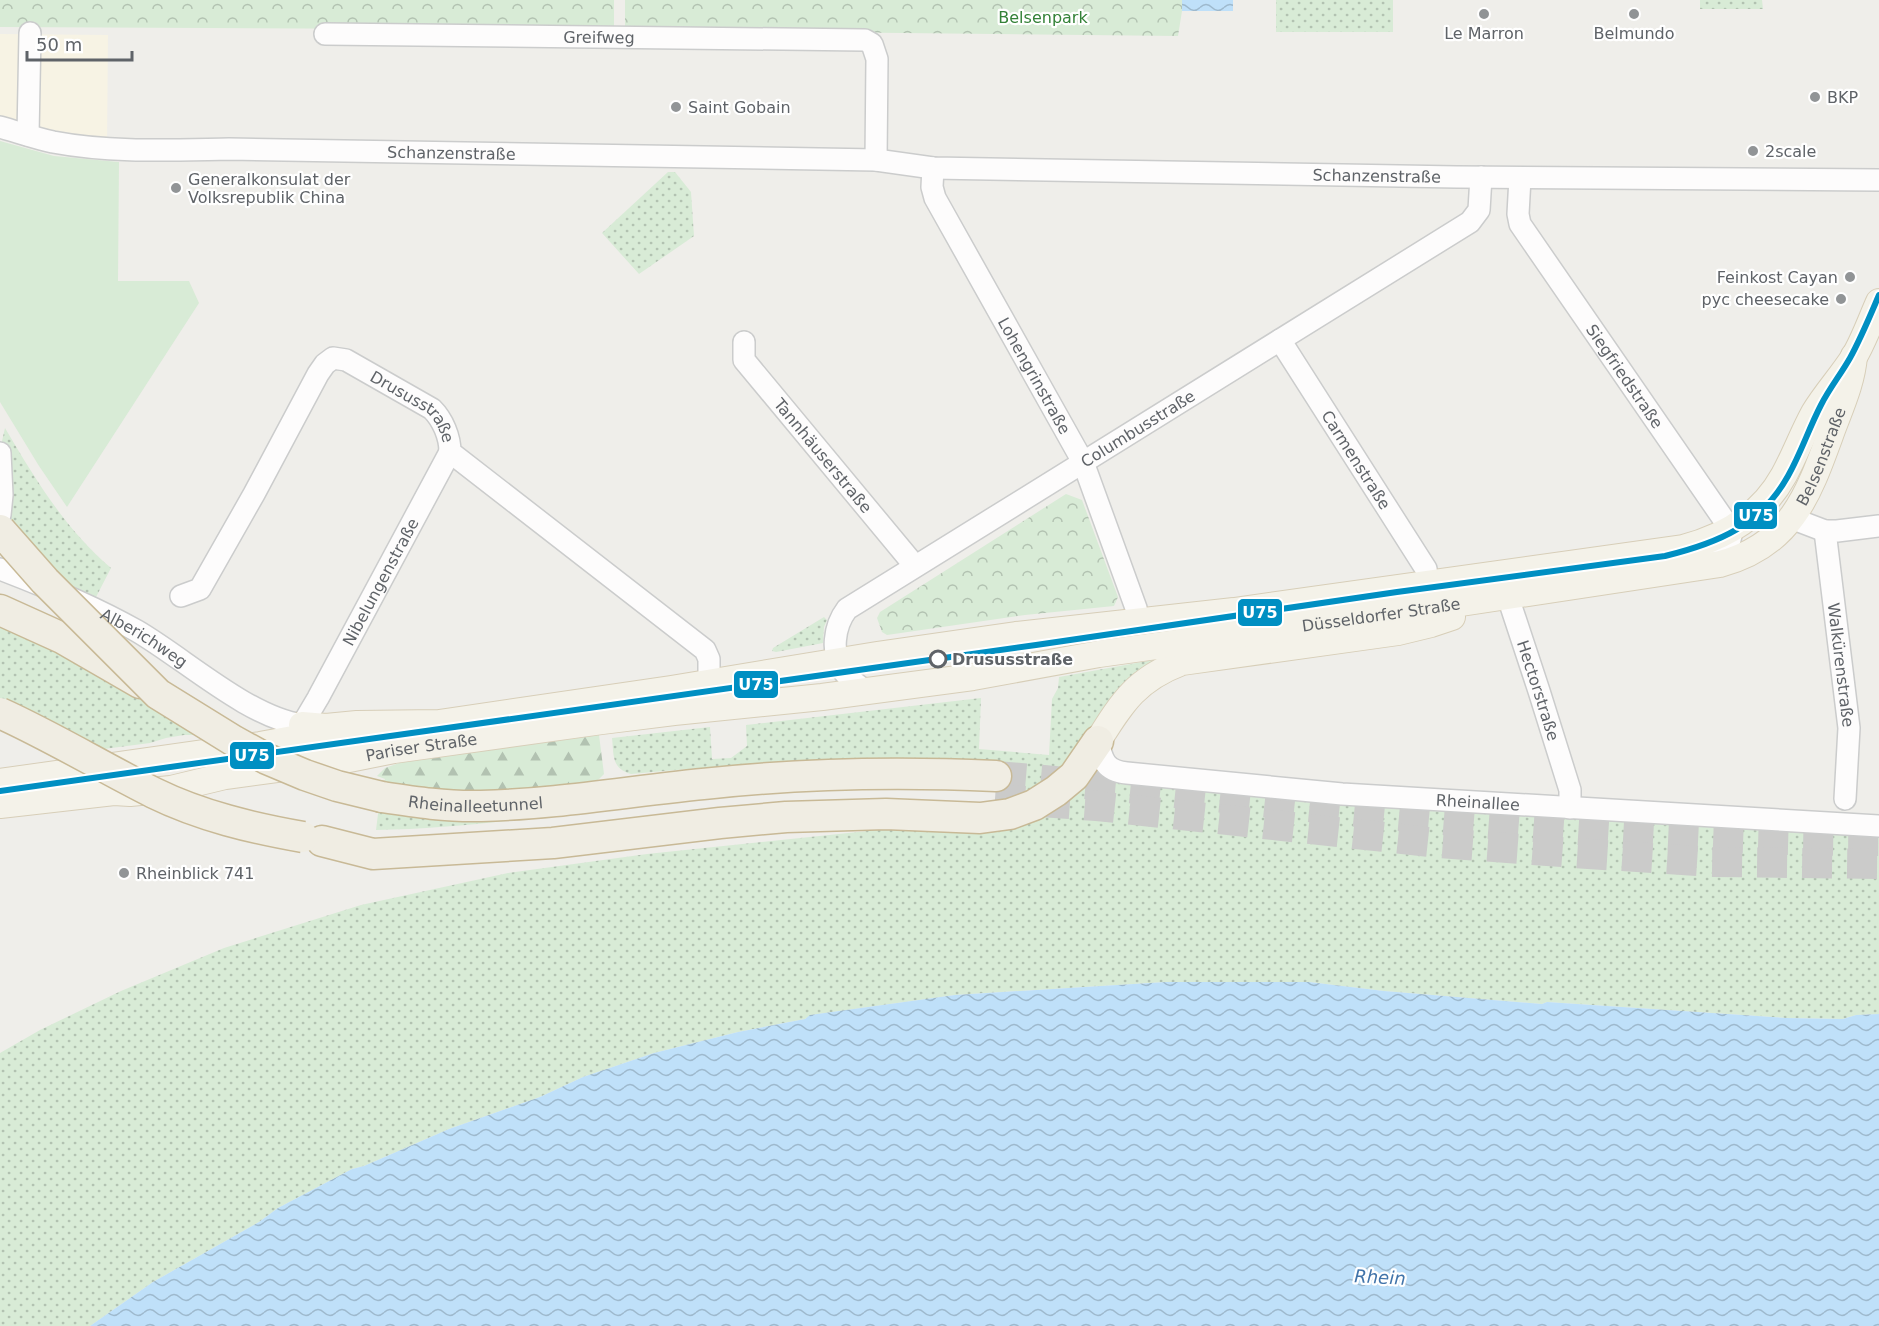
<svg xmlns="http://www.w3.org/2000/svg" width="1879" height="1326" viewBox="0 0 1879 1326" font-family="'DejaVu Sans',sans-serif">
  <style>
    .commercial { fill: #f7f3e4 }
    .grass { fill: url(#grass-dots) }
    .forest { fill: url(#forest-firs) }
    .park { fill: url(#park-crowns) }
    .garden { fill: #d8ebd6 }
    .water { fill: url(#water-waves) }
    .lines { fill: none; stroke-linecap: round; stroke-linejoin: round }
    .highway-tunnel { stroke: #cbcbca; stroke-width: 30; stroke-dasharray: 30 15; stroke-linecap: butt }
    .minor-casing { stroke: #cbcccc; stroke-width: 24 }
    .major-casing { stroke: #d7ceb8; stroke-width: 28 }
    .highway-casing { stroke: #c8b996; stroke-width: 33 }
    .minor { stroke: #fdfcfc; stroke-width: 21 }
    .major { stroke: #f4f2e9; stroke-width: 26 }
    .highway { stroke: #f0ede3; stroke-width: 30 }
    .highway-bridge-casing { stroke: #c8b996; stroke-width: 33; stroke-linecap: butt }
    .highway-bridge { stroke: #f0ede3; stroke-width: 30 }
    .metro-1-casing { stroke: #fff; stroke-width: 10 }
    .metro-1 { stroke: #008fc2; stroke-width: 6 }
    .poi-dot { fill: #919496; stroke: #fff; stroke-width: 2 }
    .stop-dot { fill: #fff; stroke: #5f6368; stroke-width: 3 }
    .labels { text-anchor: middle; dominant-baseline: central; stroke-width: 4.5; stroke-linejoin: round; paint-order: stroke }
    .park-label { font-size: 16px; fill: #348238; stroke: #fff }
    .poi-label { font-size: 16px; fill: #5f6368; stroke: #fff; text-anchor: start }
    .street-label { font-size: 16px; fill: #5f6368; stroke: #fff }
    .stop-label { font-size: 16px; font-weight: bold; fill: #5f6368; stroke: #fff; text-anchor: start }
    .water-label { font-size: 18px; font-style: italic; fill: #4174aa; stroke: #fff }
    .line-badge { stroke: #fff; stroke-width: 2 }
    .badge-label { font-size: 16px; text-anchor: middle; font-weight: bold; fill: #fff }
  </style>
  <defs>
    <pattern id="grass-dots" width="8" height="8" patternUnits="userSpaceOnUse" patternTransform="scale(1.5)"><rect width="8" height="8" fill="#d8ebd6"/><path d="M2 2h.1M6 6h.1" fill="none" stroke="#b2c2b1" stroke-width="1.8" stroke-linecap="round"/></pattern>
    <pattern id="forest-firs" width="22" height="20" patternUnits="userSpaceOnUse" patternTransform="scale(1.5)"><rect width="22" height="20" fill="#d8ebd6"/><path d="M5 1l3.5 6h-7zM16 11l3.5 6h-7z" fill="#b2c2b1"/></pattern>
    <pattern id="park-crowns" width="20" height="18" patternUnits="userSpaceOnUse" patternTransform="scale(1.5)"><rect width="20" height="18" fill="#d8ebd6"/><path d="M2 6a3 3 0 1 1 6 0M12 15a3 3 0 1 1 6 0" fill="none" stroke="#b2c2b1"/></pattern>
    <pattern id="water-waves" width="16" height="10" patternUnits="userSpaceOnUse" patternTransform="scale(1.5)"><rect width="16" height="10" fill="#bfe0f9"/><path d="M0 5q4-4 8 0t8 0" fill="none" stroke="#9eb9cd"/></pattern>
  </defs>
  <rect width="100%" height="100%" fill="#efeeea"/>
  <polygon class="commercial" points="0,34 108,35 107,145 0,123"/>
  <g class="grass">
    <rect x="1276" y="0" width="117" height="32"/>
    <polygon points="1700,0 1762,0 1763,9 1700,9"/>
    <polygon points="668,172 675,172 691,192 694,236 639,274 602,233"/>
    <path d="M5,428C35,479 66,530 111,568L95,599L62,584L4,518L7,489L2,441Z"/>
    <polygon points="824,617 827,620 824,627 823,643 776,652 772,651 773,648"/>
    <polygon points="0,622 66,656 201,735 184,735 166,738 150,743 96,750 0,703"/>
    <path d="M1186,654L1068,777L1000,811V766C878,761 753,761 631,774C611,768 614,755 612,738L710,727L712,759L731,758L747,746L746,725L981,698L979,749L1049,755L1052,699L1058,688L1059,677Z"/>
    <polygon points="1092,760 1114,779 1333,805 1879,833 1879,1014 1856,1015 1843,1019 1786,1018 1547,1002 1542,1004 1384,991 1309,982 1166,982 955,995 811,1015 805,1019 738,1032 654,1053 583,1077 540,1097 449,1129 364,1166 352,1169 278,1208 259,1222 153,1282 90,1326 0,1326 0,1053 40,1030 121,991 224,948 361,905 508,873 647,854 915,826 983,823"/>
    <path d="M379,806L584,812C515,820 446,829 376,830Z"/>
  </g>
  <polygon class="forest" points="599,735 604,774 599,779 589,786 530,795 382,789 385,779 377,776 385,768 402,762"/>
  <g class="park">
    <polygon points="0,0 614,0 614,30 0,27"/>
    <polygon points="625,0 1182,0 1182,11 1178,36 625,30"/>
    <polygon points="1066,494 1082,500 1118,597 1114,606 1025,615 887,635 882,632 877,618 880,612"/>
  </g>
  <polygon class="garden" points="0,141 54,156 119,162 118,281 189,281 199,303 67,507 39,466 0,402"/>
  <g class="water">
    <rect x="1182" y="0" width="51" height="11"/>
    <polygon points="1166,982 1309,982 1384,991 1542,1004 1547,1002 1786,1018 1843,1019 1856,1015 1879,1014 1879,1326 90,1326 153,1282 259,1222 278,1208 352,1169 364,1166 449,1129 540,1097 583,1077 654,1053 738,1032 805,1019 810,1015 955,995"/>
  </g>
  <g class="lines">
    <g class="highway-tunnel">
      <path d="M996,776C1145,788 1294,807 1443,820C1588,832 1733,841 1879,841"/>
      <polyline points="995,799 1097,806 1439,843 1574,853 1712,862 1879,864"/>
    </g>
    <g class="minor-casing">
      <g id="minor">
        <path id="s1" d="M325,34L865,40L872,44L877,59L876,160"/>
        <path id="s2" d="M0,127C18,132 35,138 53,142C111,153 171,150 229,149L876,160L933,168L1457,177L1879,180"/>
        <polyline points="28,135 30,33"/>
        <path id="s3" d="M933,168L932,187L935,198L1083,462L1136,608L1139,623"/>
        <path id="s4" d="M1520,178L1518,214L1520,224L1731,530C1733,545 1718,557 1708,567"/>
        <path id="s5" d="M1280,340L1426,569L1428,584"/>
        <path id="s6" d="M744,342V360L915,566"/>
        <polyline points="0,453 2,495 0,515"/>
        <polyline points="1791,518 1825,531 1837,531 1879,526"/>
        <path id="s7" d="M1825,531L1849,728L1845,799"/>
        <path id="s8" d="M0,569C47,587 93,606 137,631C185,659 248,717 302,725"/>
        <path id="s9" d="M1503,582L1539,691L1570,790V808"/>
        <path id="s10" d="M181,596L200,589L254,494L318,374L325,364L333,358L346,360L432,409C443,420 450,437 450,452L705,650L709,659V683"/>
        <path id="s11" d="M865,691C858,685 849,679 844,672C830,654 834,626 847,609L1470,222L1479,210L1481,177"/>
        <path id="s12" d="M294,735L302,725L318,698L450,452"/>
        <path id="s13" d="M1098,741C1102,760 1105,771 1127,773L1342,794L1879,826"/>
      </g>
    </g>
    <g class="major-casing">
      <g id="major">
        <path d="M302,725L326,727L357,724L439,723L671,689L877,655L1016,635L1234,611L1683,548C1726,537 1762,515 1784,475C1795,455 1803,433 1814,413C1826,393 1842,376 1854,357C1864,340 1871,320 1879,302"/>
        <path d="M1098,741C1123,701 1137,679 1182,662L1398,632L1431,624L1452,617"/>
        <polyline points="0,782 260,745 326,733"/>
        <path id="s14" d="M0,805L114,792L130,793L171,789L225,776L344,760L394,750L602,721L674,712L822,697L973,677L1099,654L1401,612L1720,564C1792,545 1809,493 1832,430C1841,406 1852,382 1854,356"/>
      </g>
    </g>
    <g class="highway-casing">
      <g id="highway">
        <polyline points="0,610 62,638 140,683"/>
        <path id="s15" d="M382,797C415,802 448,807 481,806C559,804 636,790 713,783C807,773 901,772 996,776"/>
        <polyline points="322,841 373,854 553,843 720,823 786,817 886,814 980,818 1010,814 1034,805 1056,791 1074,776 1098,741"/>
      </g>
    </g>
    <use href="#minor" class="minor"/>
    <use href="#major" class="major"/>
    <use href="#highway" class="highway"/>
    <g class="highway-bridge-casing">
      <g id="highway-bridge">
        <polyline points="0,530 45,581 158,694 234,741 267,759 305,775 337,786 382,797"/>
        <path d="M0,713C53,737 102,767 154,793C201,816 252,828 303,837"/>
      </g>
    </g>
    <use href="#highway-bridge" class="highway-bridge"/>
    <g class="metro-1-casing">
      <path id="metro-1" d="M0,791L1036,645L1397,592L1665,556C1718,543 1760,526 1788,476C1801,453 1809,428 1821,405C1829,389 1841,374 1850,358C1861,338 1870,316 1879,295"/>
    </g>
    <use href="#metro-1" class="metro-1"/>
  </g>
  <g class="poi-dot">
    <circle cx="1484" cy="14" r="6"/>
    <circle cx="1634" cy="14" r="6"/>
    <circle cx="1815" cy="97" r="6"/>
    <circle cx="676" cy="107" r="6"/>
    <circle cx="1753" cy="151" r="6"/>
    <circle cx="176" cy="188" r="6"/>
    <circle cx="1850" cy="277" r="6"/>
    <circle cx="1841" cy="299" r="6"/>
    <circle cx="124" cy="873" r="6"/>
  </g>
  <circle class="stop-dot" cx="938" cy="659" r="8"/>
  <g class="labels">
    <g class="park-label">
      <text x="1043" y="17">Belsenpark</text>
    </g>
    <g class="poi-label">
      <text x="1484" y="33" text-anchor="middle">Le Marron</text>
      <text x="1634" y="33" text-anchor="middle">Belmundo</text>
      <text x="1827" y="97">BKP</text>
      <text x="688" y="107">Saint Gobain</text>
      <text x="1765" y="151">2scale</text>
      <text x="188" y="179">Generalkonsulat der<tspan x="188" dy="18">Volksrepublik China</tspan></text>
      <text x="1838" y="277" text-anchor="end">Feinkost Cayan</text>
      <text x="1829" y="299" text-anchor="end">pyc cheesecake</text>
      <text x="136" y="873">Rheinblick 741</text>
    </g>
    <g class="street-label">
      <text stroke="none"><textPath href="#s1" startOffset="274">Greifweg</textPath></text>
      <text stroke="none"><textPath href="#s2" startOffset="454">Schanzenstraße</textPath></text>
      <text stroke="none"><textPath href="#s2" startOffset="1380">Schanzenstraße</textPath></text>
      <text stroke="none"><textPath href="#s3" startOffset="234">Lohengrinstraße</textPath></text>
      <text stroke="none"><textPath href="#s4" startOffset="231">Siegfriedstraße</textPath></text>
      <text stroke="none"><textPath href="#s10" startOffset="384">Drususstraße</textPath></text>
      <text stroke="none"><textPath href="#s11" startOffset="438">Columbusstraße</textPath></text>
      <text stroke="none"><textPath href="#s14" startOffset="1893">Belsenstraße</textPath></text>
      <text stroke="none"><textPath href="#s6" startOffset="142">Tannhäuserstraße</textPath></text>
      <text stroke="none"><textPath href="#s5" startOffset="142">Carmenstraße</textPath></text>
      <text stroke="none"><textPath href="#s12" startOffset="176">Nibelungenstraße</textPath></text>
      <text stroke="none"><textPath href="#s14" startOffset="1395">Düsseldorfer Straße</textPath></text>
      <text stroke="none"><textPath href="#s8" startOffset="160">Alberichweg</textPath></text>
      <text stroke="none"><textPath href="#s7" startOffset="135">Walkürenstraße</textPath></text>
      <text stroke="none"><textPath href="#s9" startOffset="114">Hectorstraße</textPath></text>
      <text stroke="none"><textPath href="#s14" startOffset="426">Pariser Straße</textPath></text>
      <text stroke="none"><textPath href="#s15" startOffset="94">Rheinalleetunnel</textPath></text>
      <text stroke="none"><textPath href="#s13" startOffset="400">Rheinallee</textPath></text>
    </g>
    <g class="stop-label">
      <text x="952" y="659">Drususstraße</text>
    </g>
    <g class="water-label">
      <text transform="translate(1380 1277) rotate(3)">Rhein</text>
    </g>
  </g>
  <g class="line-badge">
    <rect x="1733" y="501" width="45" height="29" rx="6" fill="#008fc2"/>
    <rect x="1237" y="598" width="46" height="29" rx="6" fill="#008fc2"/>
    <rect x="733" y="670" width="46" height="29" rx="6" fill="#008fc2"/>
    <rect x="229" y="741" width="46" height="29" rx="6" fill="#008fc2"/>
  </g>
  <g class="badge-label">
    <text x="1756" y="521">U75</text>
    <text x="1260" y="618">U75</text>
    <text x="756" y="690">U75</text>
    <text x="252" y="761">U75</text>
  </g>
  <path d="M27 51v9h105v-9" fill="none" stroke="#5f6368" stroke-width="3"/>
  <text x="36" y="51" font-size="18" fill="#5f6368" stroke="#ffffff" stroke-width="4.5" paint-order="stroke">50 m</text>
</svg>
